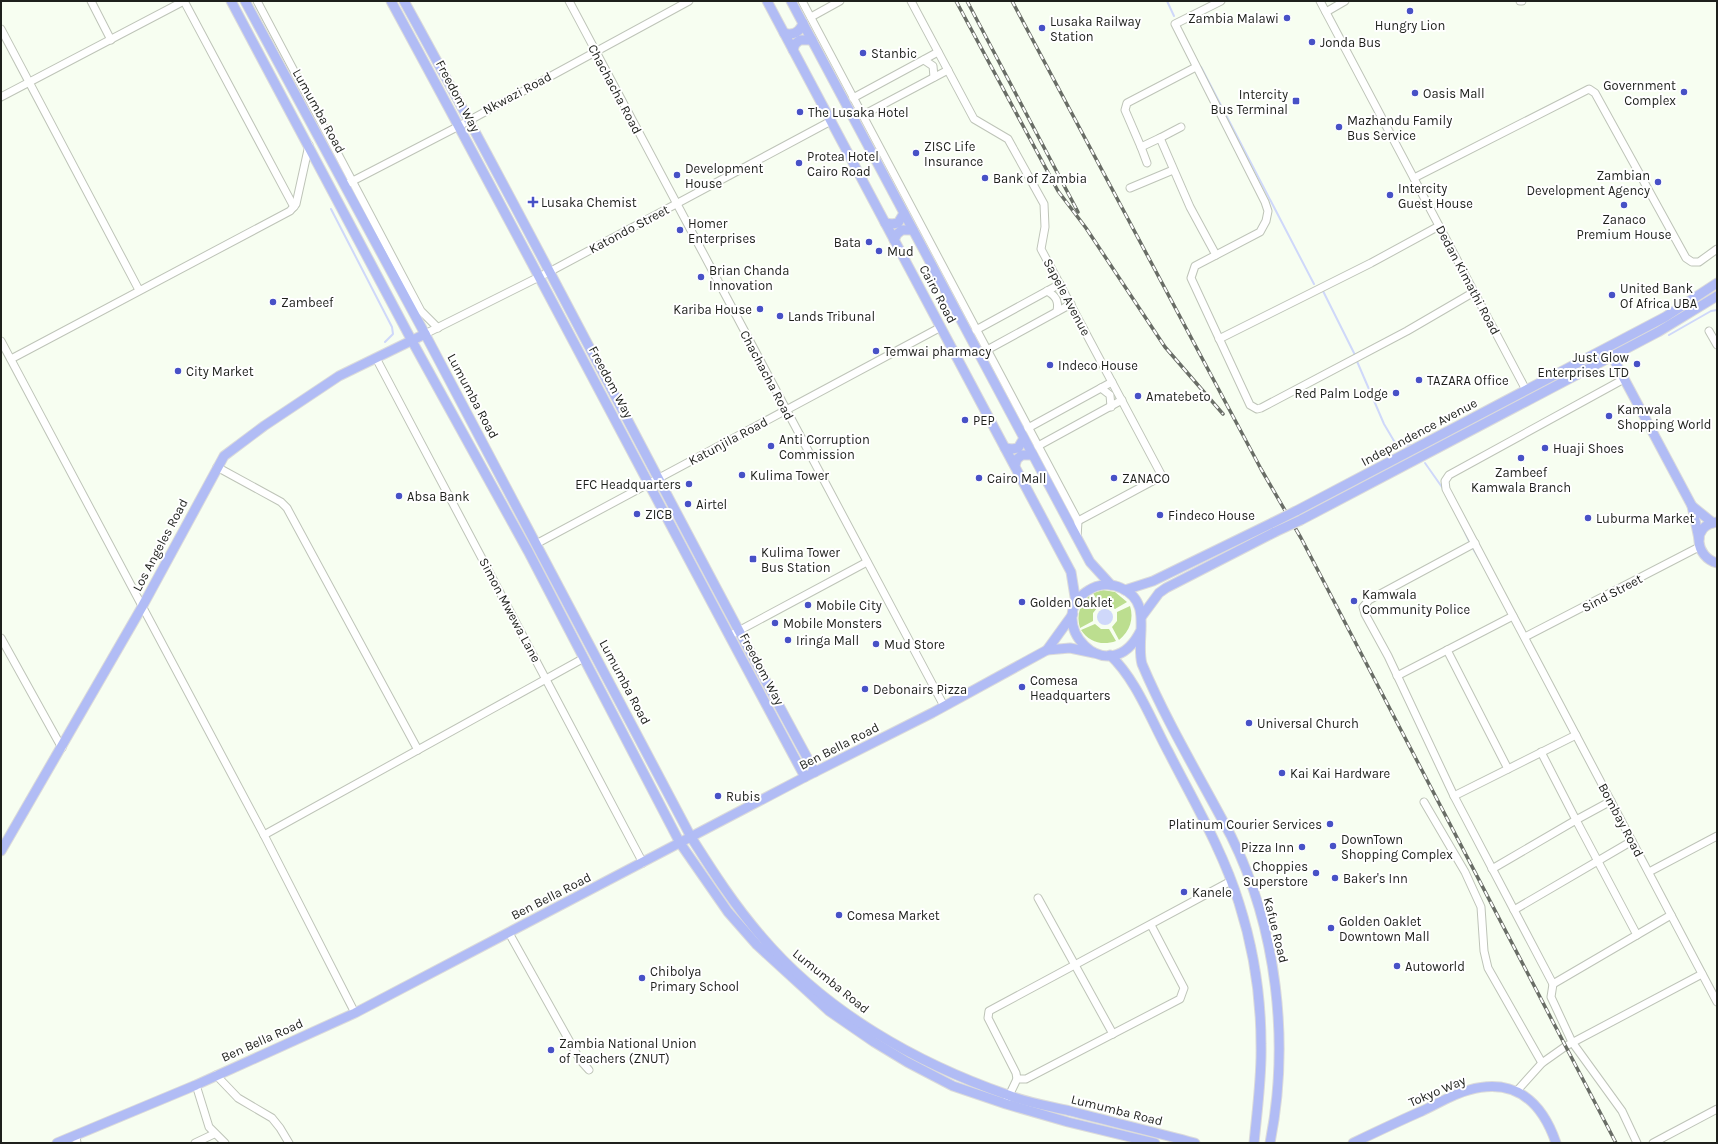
<svg xmlns="http://www.w3.org/2000/svg" width="1718" height="1144" viewBox="0 0 1718 1144" font-family="Karla,sans-serif">
  <style>
    .green { fill: #bcde8f }
    .water { fill: #cfd8fa }
    .lines { fill: none; stroke-linecap: round; stroke-linejoin: round }
    .stream { stroke: #cfd8fa; stroke-width: 2 }
    .minor-casing { stroke: #bec4b8; stroke-width: 9 }
    .major-casing { stroke: #dbdbdb; stroke-width: 11 }
    .minor { stroke: #fff; stroke-width: 7 }
    .major { stroke: #b1bcf5; stroke-width: 9 }
    .rail-casing { stroke: #696d66; stroke-width: 3.5 }
    .rail { stroke: #fff; stroke-width: 2; stroke-dasharray: 6; stroke-linecap: butt }
    .major-bridge-casing { stroke: #dbdbdb; stroke-width: 11; stroke-linecap: butt }
    .major-bridge { stroke: #b1bcf5; stroke-width: 9 }
    .poi-dot { fill: #4751c6; stroke: #fff; stroke-width: 1.5 }
    .labels { text-anchor: middle; dominant-baseline: central; stroke-width: 4; stroke-linejoin: round; paint-order: stroke }
    .poi-label { font-size: 13px; fill: #1e201c; stroke: #fff; text-anchor: start }
    .street-label { font-size: 13px; fill: #1e201c; stroke: #fff }
  </style>
  <rect width="100%" height="100%" fill="#f7fef1"/>
  <g class="green">
    <polygon points="1103,590 1115,592 1127,602 1115,609 1108,604 1100,605 1093,593"/>
    <path d="M1091,594L1097,608L1093,613V621L1080,628C1076,614 1080,604 1091,594Z"/>
    <path d="M1130,606C1134,619 1130,631 1119,640L1112,627L1117,621V612Z"/>
    <path d="M1095,624L1101,629H1109L1116,641C1102,646 1089,642 1081,630Z"/>
  </g>
  <circle class="water" cx="1105" cy="617" r="8"/>
  <g class="lines">
    <g class="stream">
      <polyline points="1167,1 1174,16"/>
      <polyline points="1201,67 1314,284"/>
      <polyline points="331,209 392,327 393,334 385,342"/>
      <polyline points="1323,291 1355,355"/>
      <polyline points="1669,335 1711,311 1717,310"/>
      <polyline points="1356,359 1384,424 1397,446 1412,445"/>
      <polyline points="1425,463 1444,490"/>
      <polyline points="1461,524 1470,543"/>
      <polyline points="1472,547 1478,557"/>
    </g>
    <g class="minor-casing">
      <g id="minor">
        <polyline points="91,1 111,40"/>
        <polyline points="184,1 294,207"/>
        <polyline points="257,1 421,311 438,328"/>
        <polyline points="569,1 944,706"/>
        <polyline points="802,1 1078,521 1077,538"/>
        <polyline points="911,1 974,119 1008,139 1044,204 1045,227 1041,249 1162,476 1078,521"/>
        <polyline points="1221,1 1175,24 1265,202 1268,211 1266,221 1260,232 1195,266 1191,278 1250,405 1257,409 1261,408 1407,331 1474,292"/>
        <polyline points="1320,1 1526,390"/>
        <polyline points="1520,1 1522,1"/>
        <polyline points="1326,12 1345,1"/>
        <polyline points="811,17 840,1"/>
        <polyline points="1,29 139,290"/>
        <polyline points="924,60 933,66 934,77"/>
        <polyline points="1196,67 1127,103 1125,110 1141,147 1160,138 1190,207 1216,255"/>
        <polyline points="1,97 184,1"/>
        <polyline points="853,98 938,52"/>
        <polyline points="863,115 948,70"/>
        <polyline points="1160,138 1181,127"/>
        <polyline points="1141,147 1147,163"/>
        <polyline points="1414,178 1589,89 1595,93 1686,258 1692,262 1699,262 1717,249"/>
        <polyline points="345,185 459,126 689,1"/>
        <polyline points="1130,188 1173,170"/>
        <path d="M1047,291C1056,296 1059,301 1057,311"/>
        <polyline points="976,330 1060,284"/>
        <polyline points="1709,331 1717,345"/>
        <polyline points="425,334 551,271 831,121"/>
        <polyline points="1219,339 1371,263 1439,226"/>
        <polyline points="1,341 264,835 355,1013"/>
        <polyline points="987,350 1071,304"/>
        <polyline points="376,358 643,863"/>
        <polyline points="11,359 290,211 296,204 309,145"/>
        <polyline points="1624,379 1449,475 1445,481 1446,489 1717,1002"/>
        <polyline points="1101,388 1110,395 1111,407"/>
        <polyline points="1028,428 1112,382"/>
        <polyline points="1038,446 1122,400"/>
        <polyline points="217,467 281,502 287,508 418,750"/>
        <polyline points="1475,543 1369,600 1363,607 1365,614 1388,656 1454,796 1553,984 1671,915"/>
        <polyline points="536,544 941,327"/>
        <polyline points="729,636 867,562"/>
        <polyline points="1525,637 1699,547"/>
        <polyline points="1,638 62,748"/>
        <polyline points="1447,650 1508,769"/>
        <polyline points="1397,676 1513,616"/>
        <polyline points="1541,752 1576,820 1611,801"/>
        <polyline points="1454,796 1576,735"/>
        <polyline points="1424,802 1465,872 1481,907 1484,951 1488,968 1542,1063"/>
        <polyline points="264,835 584,658"/>
        <polyline points="1492,869 1576,820 1637,935"/>
        <polyline points="1649,872 1717,836"/>
        <polyline points="1038,898 1113,1034"/>
        <polyline points="1514,910 1632,841"/>
        <polyline points="509,933 580,1060 589,1070"/>
        <polyline points="1553,984 1551,997 1572,1042 1622,1111 1637,1143"/>
        <polyline points="216,1075 238,1098 272,1118 280,1128 289,1143"/>
        <polyline points="1017,1079 1016,1073 988,1018 989,1011 1231,881"/>
        <polyline points="196,1085 209,1127 225,1143"/>
        <polyline points="1516,1092 1542,1063 1566,1046 1702,974"/>
        <polyline points="1007,1100 1017,1079 1026,1079 1180,999 1184,988 1151,925"/>
        <polyline points="76,1136 77,1143"/>
        <polyline points="195,1143 214,1134"/>
        <polyline points="1653,1143 1717,1109"/>
      </g>
    </g>
    <g class="major-casing">
      <g id="major">
        <polyline points="231,1 412,341 528,551 680,843 728,912 757,945 829,1011 874,1042 907,1062 953,1086 1006,1104 1068,1122 1155,1143"/>
        <path d="M245,1L425,334L691,837C713,872 735,906 762,937C826,1012 916,1063 1008,1095C1028,1103 1049,1106 1070,1111C1112,1122 1154,1132 1195,1143"/>
        <path d="M391,1C531,258 666,519 805,777"/>
        <path d="M404,1C545,256 675,516 815,772"/>
        <polyline points="767,1 1071,572 1076,603"/>
        <polyline points="791,1 1090,562 1111,585"/>
        <path d="M784,33C793,36 800,32 803,23"/>
        <polyline points="793,50 795,44 800,40 812,40"/>
        <polyline points="885,223 892,224 898,223 904,213"/>
        <polyline points="894,240 897,234 902,230 913,230"/>
        <polyline points="1612,356 1692,506 1699,539"/>
        <polyline points="1005,448 1012,449 1018,448 1024,438"/>
        <polyline points="1015,465 1017,459 1022,455 1033,455"/>
        <polyline points="1692,506 1713,523"/>
        <polyline points="1296,511 1665,317 1717,283"/>
        <polyline points="1301,520 1658,332 1717,296"/>
        <path d="M1717,522C1691,525 1695,557 1717,563"/>
        <polyline points="1125,590 1153,581 1272,523"/>
        <polyline points="1142,616 1159,593 1166,588 1275,532"/>
        <path d="M1141,630C1109,696 1040,619 1089,590C1098,584 1111,583 1121,588C1154,602 1135,638 1142,664C1167,723 1201,779 1231,836C1277,928 1290,1042 1270,1143"/>
        <polyline points="1047,650 1073,614"/>
        <path d="M1110,655C1136,679 1152,722 1169,753C1194,802 1223,851 1239,903C1253,947 1261,998 1261,1044C1262,1076 1257,1111 1254,1143"/>
        <polyline points="1,851 142,607 224,456 264,426 339,376 425,334"/>
        <polyline points="57,1143 196,1085 355,1013 805,777 932,713 1047,650 1070,648 1094,653"/>
        <path d="M1353,1143C1376,1132 1399,1121 1422,1111C1437,1104 1453,1094 1469,1090C1515,1077 1542,1102 1556,1143"/>
      </g>
    </g>
    <use href="#minor" class="minor"/>
    <use href="#major" class="major"/>
    <g class="rail-casing">
      <g id="rail">
        <polyline points="956,1 1058,191 1086,228 1165,347 1223,414"/>
        <polyline points="967,1 1078,212"/>
        <polyline points="1012,1 1261,469 1301,538 1616,1143"/>
      </g>
    </g>
    <use href="#rail" class="rail"/>
    <g class="major-bridge-casing">
      <g id="major-bridge">
        <polyline points="1272,523 1296,511"/>
        <polyline points="1275,532 1301,520"/>
      </g>
    </g>
    <use href="#major-bridge" class="major-bridge"/>
  </g>
  <g class="poi-dot">
    <circle cx="1410" cy="11" r="4"/>
    <circle cx="1287" cy="18" r="4"/>
    <circle cx="1042" cy="28" r="4"/>
    <circle cx="1312" cy="42" r="4"/>
    <circle cx="863" cy="53" r="4"/>
    <circle cx="1684" cy="92" r="4"/>
    <circle cx="1415" cy="93" r="4"/>
    <rect x="1292" y="97" width="8" height="8" rx="2"/>
    <circle cx="800" cy="112" r="4"/>
    <circle cx="1339" cy="127" r="4"/>
    <circle cx="916" cy="153" r="4"/>
    <circle cx="799" cy="163" r="4"/>
    <circle cx="677" cy="175" r="4"/>
    <circle cx="985" cy="178" r="4"/>
    <circle cx="1658" cy="182" r="4"/>
    <circle cx="1390" cy="195" r="4"/>
    <path d="M531 196h4v4h4v4h-4v4h-4v-4h-4v-4h4z"/>
    <circle cx="1624" cy="205" r="4"/>
    <circle cx="680" cy="230" r="4"/>
    <circle cx="869" cy="242" r="4"/>
    <circle cx="879" cy="251" r="4"/>
    <circle cx="701" cy="277" r="4"/>
    <circle cx="1612" cy="295" r="4"/>
    <circle cx="273" cy="302" r="4"/>
    <circle cx="760" cy="309" r="4"/>
    <circle cx="780" cy="316" r="4"/>
    <circle cx="876" cy="351" r="4"/>
    <circle cx="1637" cy="364" r="4"/>
    <circle cx="1050" cy="365" r="4"/>
    <circle cx="178" cy="371" r="4"/>
    <circle cx="1419" cy="380" r="4"/>
    <circle cx="1396" cy="393" r="4"/>
    <circle cx="1138" cy="396" r="4"/>
    <circle cx="1609" cy="416" r="4"/>
    <circle cx="965" cy="420" r="4"/>
    <circle cx="771" cy="446" r="4"/>
    <circle cx="1545" cy="448" r="4"/>
    <circle cx="1521" cy="458" r="4"/>
    <circle cx="742" cy="475" r="4"/>
    <circle cx="979" cy="478" r="4"/>
    <circle cx="1114" cy="478" r="4"/>
    <circle cx="689" cy="484" r="4"/>
    <circle cx="399" cy="496" r="4"/>
    <circle cx="688" cy="504" r="4"/>
    <circle cx="637" cy="514" r="4"/>
    <circle cx="1160" cy="515" r="4"/>
    <circle cx="1588" cy="518" r="4"/>
    <rect x="749" y="555" width="8" height="8" rx="2"/>
    <circle cx="1354" cy="601" r="4"/>
    <circle cx="1022" cy="602" r="4"/>
    <circle cx="808" cy="605" r="4"/>
    <circle cx="775" cy="623" r="4"/>
    <circle cx="788" cy="640" r="4"/>
    <circle cx="876" cy="644" r="4"/>
    <circle cx="1022" cy="687" r="4"/>
    <circle cx="865" cy="689" r="4"/>
    <circle cx="1249" cy="723" r="4"/>
    <circle cx="1282" cy="773" r="4"/>
    <circle cx="718" cy="796" r="4"/>
    <circle cx="1330" cy="824" r="4"/>
    <circle cx="1333" cy="846" r="4"/>
    <circle cx="1302" cy="847" r="4"/>
    <circle cx="1316" cy="873" r="4"/>
    <circle cx="1335" cy="878" r="4"/>
    <circle cx="1184" cy="892" r="4"/>
    <circle cx="839" cy="915" r="4"/>
    <circle cx="1331" cy="928" r="4"/>
    <circle cx="1397" cy="966" r="4"/>
    <circle cx="642" cy="978" r="4"/>
    <circle cx="551" cy="1050" r="4"/>
  </g>
  <g class="labels">
    <g class="poi-label">
      <text x="1279" y="18" text-anchor="end">Zambia Malawi</text>
      <text x="1050" y="21">Lusaka Railway<tspan x="1050" dy="15">Station</tspan></text>
      <text x="1410" y="25" text-anchor="middle">Hungry Lion</text>
      <text x="1320" y="42">Jonda Bus</text>
      <text x="871" y="53">Stanbic</text>
      <text x="1676" y="85" text-anchor="end">Government<tspan x="1676" dy="15">Complex</tspan></text>
      <text x="1423" y="93">Oasis Mall</text>
      <text x="1288" y="94" text-anchor="end">Intercity<tspan x="1288" dy="15">Bus Terminal</tspan></text>
      <text x="808" y="112">The Lusaka Hotel</text>
      <text x="1347" y="120">Mazhandu Family<tspan x="1347" dy="15">Bus Service</tspan></text>
      <text x="924" y="146">ZISC Life<tspan x="924" dy="15">Insurance</tspan></text>
      <text x="807" y="156">Protea Hotel<tspan x="807" dy="15">Cairo Road</tspan></text>
      <text x="685" y="168">Development<tspan x="685" dy="15">House</tspan></text>
      <text x="1650" y="175" text-anchor="end">Zambian<tspan x="1650" dy="15">Development Agency</tspan></text>
      <text x="993" y="178">Bank of Zambia</text>
      <text x="1398" y="188">Intercity<tspan x="1398" dy="15">Guest House</tspan></text>
      <text x="541" y="202">Lusaka Chemist</text>
      <text x="1624" y="219" text-anchor="middle">Zanaco<tspan x="1624" dy="15">Premium House</tspan></text>
      <text x="688" y="223">Homer<tspan x="688" dy="15">Enterprises</tspan></text>
      <text x="861" y="242" text-anchor="end">Bata</text>
      <text x="887" y="251">Mud</text>
      <text x="709" y="270">Brian Chanda<tspan x="709" dy="15">Innovation</tspan></text>
      <text x="1620" y="288">United Bank<tspan x="1620" dy="15">Of Africa UBA</tspan></text>
      <text x="281" y="302">Zambeef</text>
      <text x="752" y="309" text-anchor="end">Kariba House</text>
      <text x="788" y="316">Lands Tribunal</text>
      <text x="884" y="351">Temwai pharmacy</text>
      <text x="1629" y="357" text-anchor="end">Just Glow<tspan x="1629" dy="15">Enterprises LTD</tspan></text>
      <text x="1058" y="365">Indeco House</text>
      <text x="186" y="371">City Market</text>
      <text x="1427" y="380">TAZARA Office</text>
      <text x="1388" y="393" text-anchor="end">Red Palm Lodge</text>
      <text x="1146" y="396">Amatebeto</text>
      <text x="1617" y="409">Kamwala<tspan x="1617" dy="15">Shopping World</tspan></text>
      <text x="973" y="420">PEP</text>
      <text x="779" y="439">Anti Corruption<tspan x="779" dy="15">Commission</tspan></text>
      <text x="1553" y="448">Huaji Shoes</text>
      <text x="1521" y="472" text-anchor="middle">Zambeef<tspan x="1521" dy="15">Kamwala Branch</tspan></text>
      <text x="750" y="475">Kulima Tower</text>
      <text x="987" y="478">Cairo Mall</text>
      <text x="1122" y="478">ZANACO</text>
      <text x="681" y="484" text-anchor="end">EFC Headquarters</text>
      <text x="407" y="496">Absa Bank</text>
      <text x="696" y="504">Airtel</text>
      <text x="645" y="514">ZICB</text>
      <text x="1168" y="515">Findeco House</text>
      <text x="1596" y="518">Luburma Market</text>
      <text x="761" y="552">Kulima Tower<tspan x="761" dy="15">Bus Station</tspan></text>
      <text x="1362" y="594">Kamwala<tspan x="1362" dy="15">Community Police</tspan></text>
      <text x="1030" y="602">Golden Oaklet</text>
      <text x="816" y="605">Mobile City</text>
      <text x="783" y="623">Mobile Monsters</text>
      <text x="796" y="640">Iringa Mall</text>
      <text x="884" y="644">Mud Store</text>
      <text x="1030" y="680">Comesa<tspan x="1030" dy="15">Headquarters</tspan></text>
      <text x="873" y="689">Debonairs Pizza</text>
      <text x="1257" y="723">Universal Church</text>
      <text x="1290" y="773">Kai Kai Hardware</text>
      <text x="726" y="796">Rubis</text>
      <text x="1322" y="824" text-anchor="end">Platinum Courier Services</text>
      <text x="1341" y="839">DownTown<tspan x="1341" dy="15">Shopping Complex</tspan></text>
      <text x="1294" y="847" text-anchor="end">Pizza Inn</text>
      <text x="1308" y="866" text-anchor="end">Choppies<tspan x="1308" dy="15">Superstore</tspan></text>
      <text x="1343" y="878">Baker's Inn</text>
      <text x="1192" y="892">Kanele</text>
      <text x="847" y="915">Comesa Market</text>
      <text x="1339" y="921">Golden Oaklet<tspan x="1339" dy="15">Downtown Mall</tspan></text>
      <text x="1405" y="966">Autoworld</text>
      <text x="650" y="971">Chibolya<tspan x="650" dy="15">Primary School</tspan></text>
      <text x="559" y="1043">Zambia National Union<tspan x="559" dy="15">of Teachers (ZNUT)</tspan></text>
    </g>
    <g class="street-label">
      <text transform="translate(615 89) rotate(62)">Chachacha Road</text>
      <text transform="translate(517 93) rotate(-28)">Nkwazi Road</text>
      <text transform="translate(458 96) rotate(62)">Freedom Way</text>
      <text transform="translate(319 111) rotate(61)">Lumumba Road</text>
      <text transform="translate(629 229) rotate(-28)">Katondo Street</text>
      <text transform="translate(1468 280) rotate(62)">Dedan Kimathi Road</text>
      <text transform="translate(938 294) rotate(62)">Cairo Road</text>
      <text transform="translate(1067 297) rotate(62)">Sapele Avenue</text>
      <text transform="translate(767 375) rotate(62)">Chachacha Road</text>
      <text transform="translate(611 382) rotate(62)">Freedom Way</text>
      <text transform="translate(473 396) rotate(62)">Lumumba Road</text>
      <text transform="translate(1419 432) rotate(-28)">Independence Avenue</text>
      <text transform="translate(728 441) rotate(-28)">Katunjila Road</text>
      <text transform="translate(160 545) rotate(-62)">Los Angeles Road</text>
      <text transform="translate(1612 593) rotate(-28)">Sind Street</text>
      <text transform="translate(510 610) rotate(62)">Simon Mwewa Lane</text>
      <text transform="translate(762 669) rotate(62)">Freedom Way</text>
      <text transform="translate(625 682) rotate(62)">Lumumba Road</text>
      <text transform="translate(839 746) rotate(-27)">Ben Bella Road</text>
      <text transform="translate(1621 820) rotate(62)">Bombay Road</text>
      <text transform="translate(551 896) rotate(-27)">Ben Bella Road</text>
      <text transform="translate(1276 930) rotate(76)">Kafue Road</text>
      <text transform="translate(831 981) rotate(39)">Lumumba Road</text>
      <text transform="translate(262 1040) rotate(-24)">Ben Bella Road</text>
      <text transform="translate(1437 1091) rotate(-23)">Tokyo Way</text>
      <text transform="translate(1117 1110) rotate(14)">Lumumba Road</text>
    </g>
  </g>
  <rect width="1718" height="1144" fill="none" stroke="#1e201c" stroke-width="4"/>
</svg>
